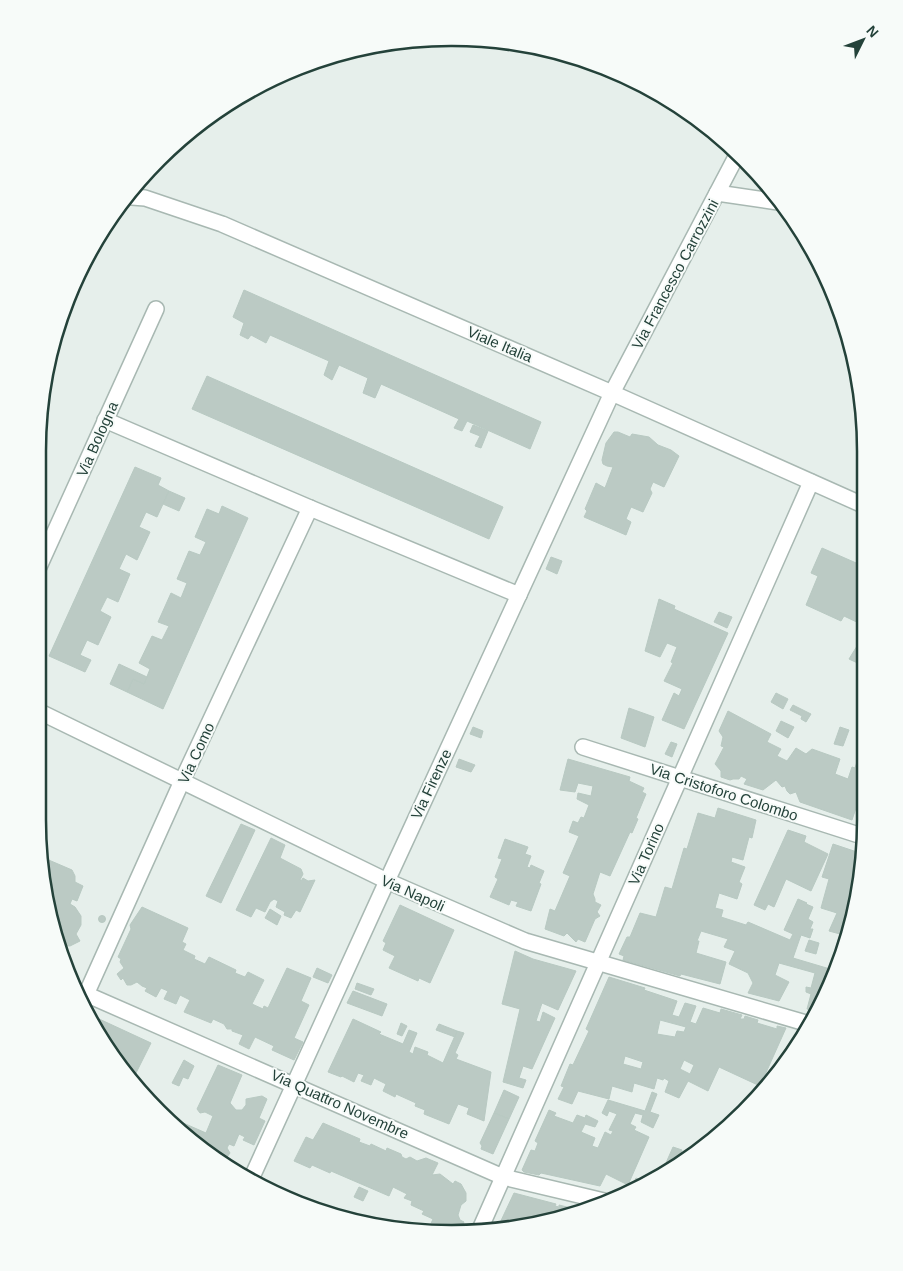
<svg xmlns="http://www.w3.org/2000/svg" width="903" height="1271" viewBox="0 0 903 1271" font-family="Helvetica,sans-serif">
  <style>
    .building { fill: #bbcac4; stroke: #b8c9c2; fill-rule: evenodd }
    .lines { fill: none; stroke-linecap: round; stroke-linejoin: round }
    .minor-casing { stroke: #a8b8b2; stroke-width: 18 }
    .minor { stroke: #fff; stroke-width: 15 }
    .labels { text-anchor: middle; dominant-baseline: central; stroke-width: 4; stroke-linejoin: round; paint-order: stroke }
    .street-label { font-size: 15px; fill: #24423a; stroke: #f7fbf9 }
    .rim { fill: none; stroke: #24423a; stroke-width: 2.5 }
  </style>
  <rect width="100%" height="100%" fill="#e6efeb"/>
  <g class="building">
    <polygon points="244,290 541,422 530,449 467,421 462,431 454,428 459,419 381,384 375,398 363,393 368,378 339,365 332,380 324,375 329,361 270,335 266,343 251,335 248,339 240,335 244,323 233,317"/>
    <polygon points="207,376 503,507 489,539 192,409"/>
    <polygon points="473,425 488,431 481,448 475,446 480,436 470,432"/>
    <polygon points="614,432 618,432 630,437 632,434 649,437 658,445 671,450 679,456 664,487 653,482 650,489 652,493 643,512 631,507 626,519 631,522 626,535 584,517 587,511 585,509 596,483 605,488 613,467 607,466 603,464 602,460 606,443"/>
    <polygon points="135,467 161,478 158,485 169,491 157,517 146,512 139,527 150,532 137,560 126,554 119,569 130,574 118,602 107,597 100,611 111,617 98,645 87,640 80,655 91,660 85,672 49,656"/>
    <polygon points="169,491 185,498 179,511 163,504"/>
    <polygon points="222,506 248,518 163,709 127,692 133,679 144,684 150,669 139,663 152,636 162,640 169,626 158,622 171,593 181,598 187,583 177,579 189,551 200,555 206,542 195,537 207,509 219,514"/>
    <polygon points="822,548 863,566 863,625 844,616 841,621 806,605 818,576 811,573"/>
    <polygon points="551,557 562,561 557,574 546,569"/>
    <polygon points="659,599 675,606 674,609 728,633 684,729 662,720 674,693 679,696 682,689 664,681 673,663 671,662 677,647 667,643 660,657 645,651"/>
    <polygon points="719,612 732,617 727,628 714,622"/>
    <polygon points="862,638 863,638 864,666 849,659"/>
    <polygon points="119,664 147,677 144,684 133,679 127,692 110,684"/>
    <polygon points="776,693 788,699 783,709 771,702"/>
    <polygon points="793,705 811,714 806,722 801,719 802,716 790,710"/>
    <polygon points="629,708 654,717 645,747 621,738"/>
    <polygon points="728,711 771,734 767,742 781,749 777,756 787,761 796,748 806,754 812,749 840,759 835,774 848,779 852,767 855,768 864,739 864,807 857,805 852,820 800,802 796,792 790,794 787,791 785,786 782,787 776,780 763,790 744,784 747,779 741,776 739,779 733,779 730,780 721,777 721,771 715,764 724,747 721,746 723,737 719,731"/>
    <polygon points="781,721 794,727 788,738 776,731"/>
    <polygon points="473,727 483,731 481,738 470,734"/>
    <polygon points="840,727 849,730 843,746 834,744"/>
    <polygon points="671,742 677,744 672,757 665,754"/>
    <polygon points="459,759 475,765 471,772 456,767"/>
    <polygon points="568,759 630,777 629,781 644,788 642,792 646,794 636,818 638,819 632,833 630,832 610,876 600,872 593,894 595,899 595,902 601,905 597,912 600,916 595,919 585,942 578,939 576,942 567,933 564,936 545,929 550,909 555,911 570,876 563,873 579,836 569,832 573,821 578,823 581,817 584,818 589,805 577,799 578,793 591,796 593,786 578,783 575,792 560,790"/>
    <polygon points="718,808 756,820 752,838 749,837 743,860 732,857 731,862 745,867 739,882 742,884 737,899 719,893 715,908 723,910 721,917 746,925 748,922 790,940 793,934 784,930 798,899 807,903 806,904 813,907 808,919 813,922 810,929 813,929 810,938 801,935 793,958 830,969 840,934 829,931 837,913 821,908 829,879 822,877 833,844 863,854 851,926 823,1002 817,1012 807,1009 811,994 806,992 806,987 811,988 815,973 779,963 775,975 789,982 779,1001 748,993 753,983 748,973 729,964 735,951 724,947 728,939 701,931 697,941 699,941 696,953 726,962 720,984 681,974 680,976 623,960 624,956 619,954 627,937 630,937 640,913 656,917 665,887 672,889 684,848 687,849 698,813 715,818"/>
    <polygon points="241,824 255,830 221,903 206,896"/>
    <polygon points="788,830 806,836 804,842 828,854 811,891 786,879 774,907 768,904 765,910 754,905"/>
    <polygon points="271,838 285,845 280,858 301,869 303,874 300,880 301,881 303,878 308,881 315,880 300,912 296,910 291,918 284,915 285,912 276,907 278,901 274,899 270,902 265,912 256,908 251,917 236,910"/>
    <polygon points="505,839 528,847 525,854 531,856 527,867 530,868 531,865 544,871 539,883 541,884 531,911 516,906 518,902 511,900 509,905 490,897 498,879 495,877 502,859 498,858"/>
    <polygon points="44,858 72,870 75,876 75,882 83,886 77,901 72,899 70,904 75,907 81,916 81,925 76,934 80,941 70,946 60,945 52,927 43,860"/>
    <polygon points="400,905 454,930 430,983 419,978 418,981 389,968 395,956 383,950 386,943 383,941"/>
    <polygon points="142,907 188,928 182,942 186,944 183,950 195,956 194,959 205,964 209,957 236,970 235,973 245,977 248,972 264,980 252,1004 263,1009 264,1006 268,1008 287,968 311,978 301,1001 309,1005 294,1038 303,1042 294,1060 272,1050 274,1046 255,1037 249,1049 239,1044 243,1035 232,1031 232,1029 227,1029 224,1024 213,1019 211,1023 184,1012 190,1000 180,995 176,1004 164,999 168,991 161,988 156,997 145,991 147,988 142,986 137,982 131,985 127,985 123,978 121,980 117,974 124,968 120,962 121,959 118,957 131,929 130,925"/>
    <polygon points="270,909 281,916 277,925 265,918"/>
    <circle cx="102" cy="919" r="3.5"/>
    <polygon points="809,940 819,943 816,954 805,951"/>
    <polygon points="515,951 533,959 576,971 558,1010 542,1003 536,1021 540,1022 543,1012 555,1018 532,1069 523,1066 519,1078 526,1080 523,1088 503,1082 520,1009 502,1004"/>
    <polygon points="317,968 332,975 328,983 313,977"/>
    <path d="M609,977L645,988L644,990L677,1001L672,1015L679,1017L685,1003L696,1006L690,1022L696,1024L703,1008L720,1013L721,1009L742,1015L740,1019H744L745,1016L758,1020L757,1023L777,1029V1026L786,1028L760,1086L719,1067L708,1091L688,1081L679,1098L665,1092L669,1081L664,1078L663,1080L657,1078L654,1089L634,1083L632,1092L612,1086L609,1099L578,1091L572,1104L558,1099L564,1087L561,1086L570,1064L573,1065L589,1031L586,1029ZM660,1020L686,1027L684,1032L677,1031L675,1037L657,1034ZM625,1056L643,1062L641,1069L623,1064ZM684,1060L694,1065L690,1074L680,1069Z"/>
    <polygon points="357,983 374,989 371,995 355,989"/>
    <polygon points="353,991 387,1004 382,1016 347,1003"/>
    <polygon points="97,1018 151,1043 134,1077 129,1075 107,1049 95,1023"/>
    <polygon points="353,1019 381,1032 379,1034 403,1044 409,1030 417,1033 409,1052 413,1054 415,1047 428,1052 427,1055 443,1063 457,1031 464,1033 455,1053 458,1055 456,1059 491,1072 484,1121 467,1114 469,1108 458,1104 449,1124 424,1114 425,1110 415,1106 416,1103 396,1094 395,1097 383,1091 386,1084 374,1078 371,1085 361,1081 364,1075 358,1073 354,1082 342,1076 341,1077 328,1072"/>
    <polygon points="401,1023 407,1026 402,1036 397,1034"/>
    <polygon points="439,1024 457,1031 455,1037 436,1030"/>
    <polygon points="184,1060 194,1066 188,1079 183,1077 179,1086 172,1083"/>
    <polygon points="218,1065 242,1075 230,1103 236,1110 242,1110 246,1105 246,1099 262,1096 267,1099 259,1118 265,1121 254,1145 243,1140 245,1137 239,1134 234,1146 229,1144 227,1148 230,1153 225,1160 179,1131 165,1115 206,1133 213,1116 205,1112 200,1113 197,1109"/>
    <polygon points="504,1090 519,1097 509,1119 494,1113"/>
    <polygon points="652,1092 657,1094 650,1112 659,1115 653,1128 641,1122 643,1115 635,1113 630,1124 636,1127 634,1130 649,1137 628,1185 606,1174 600,1186 541,1173 539,1175 524,1172 522,1170 531,1150 535,1151 538,1143 535,1141 549,1110 556,1113 554,1116 573,1123 577,1115 585,1118 586,1115 598,1121 595,1127 585,1124 581,1132 595,1138 592,1146 598,1148 605,1132 611,1135 613,1131 609,1130 617,1114 609,1111 607,1116 602,1113 608,1100 645,1111"/>
    <polygon points="494,1113 509,1119 493,1154 481,1149 482,1146 480,1143"/>
    <polygon points="323,1123 360,1139 359,1142 370,1146 371,1144 386,1151 387,1148 401,1154 402,1157 406,1159 410,1157 417,1161 426,1158 438,1163 432,1175 440,1174 453,1184 455,1181 461,1184 466,1193 466,1201 461,1205 458,1215 460,1220 464,1222 461,1228 430,1229 429,1228 433,1219 422,1214 424,1211 411,1205 412,1201 404,1198 407,1194 393,1187 389,1196 331,1171 330,1173 312,1165 310,1168 294,1161 306,1137 313,1140"/>
    <polygon points="711,1130 721,1133 706,1143"/>
    <polygon points="673,1147 682,1150 677,1162 662,1172"/>
    <polygon points="636,1178 645,1182 643,1185 634,1191 629,1192"/>
    <polygon points="359,1187 368,1191 363,1201 354,1197"/>
    <polygon points="514,1193 556,1204 555,1206 559,1207 559,1205 571,1208 574,1211 532,1226 498,1227"/>
  </g>
  <g class="lines">
    <g class="minor-casing">
      <g id="minor">
        <polyline points="717,193 778,202"/>
        <polyline points="132,197 145,198 222,224 612,393 863,505"/>
        <polyline points="105,420 310,508 519,595"/>
        <polyline points="38,569 156,309"/>
        <polyline points="38,711 387,881 525,941 809,1024"/>
        <polyline points="583,747 865,837"/>
        <polyline points="81,992 503,1177 604,1201"/>
        <polyline points="84,999 182,781 310,508"/>
        <polyline points="252,1177 387,881 612,393 737,155"/>
        <polyline points="481,1227 811,482"/>
      </g>
    </g>
    <use href="#minor" class="minor"/>
  </g>
  <g class="labels">
    <g class="street-label">
      <text transform="translate(675 274) rotate(-62)">Via Francesco Carrozzini</text>
      <text transform="translate(500 344) rotate(23)">Viale Italia</text>
      <text transform="translate(97 439) rotate(-66)">Via Bologna</text>
      <text transform="translate(196 753) rotate(-65)">Via Como</text>
      <text transform="translate(431 784) rotate(-65)">Via Firenze</text>
      <text transform="translate(724 792) rotate(18)">Via Cristoforo Colombo</text>
      <text transform="translate(646 854) rotate(-66)">Via Torino</text>
      <text transform="translate(413 893) rotate(24)">Via Napoli</text>
      <text transform="translate(340 1104) rotate(24)">Via Quattro Novembre</text>
    </g>
  </g>
  <path d="M0 0H903V1271H0ZM451 46H452A405 405 0 0 1 857 451V820A405 405 0 0 1 452 1225H451A405 405 0 0 1 46 820V451A405 405 0 0 1 451 46Z" fill="#f7fbf9" fill-rule="evenodd"/>
  <path class="rim" d="M451 46H452A405 405 0 0 1 857 451V820A405 405 0 0 1 452 1225H451A405 405 0 0 1 46 820V451A405 405 0 0 1 451 46Z"/>
  <g transform="translate(863 40) rotate(48)" stroke="#f7fbf9" stroke-width="4" paint-order="stroke">
  <path d="M0-4L9 19L0 12L-9 19Z" fill="#24423a"/>
  <text y="-8" font-size="14" font-weight="bold" text-anchor="middle" fill="#24423a">N</text>
  </g>
</svg>
